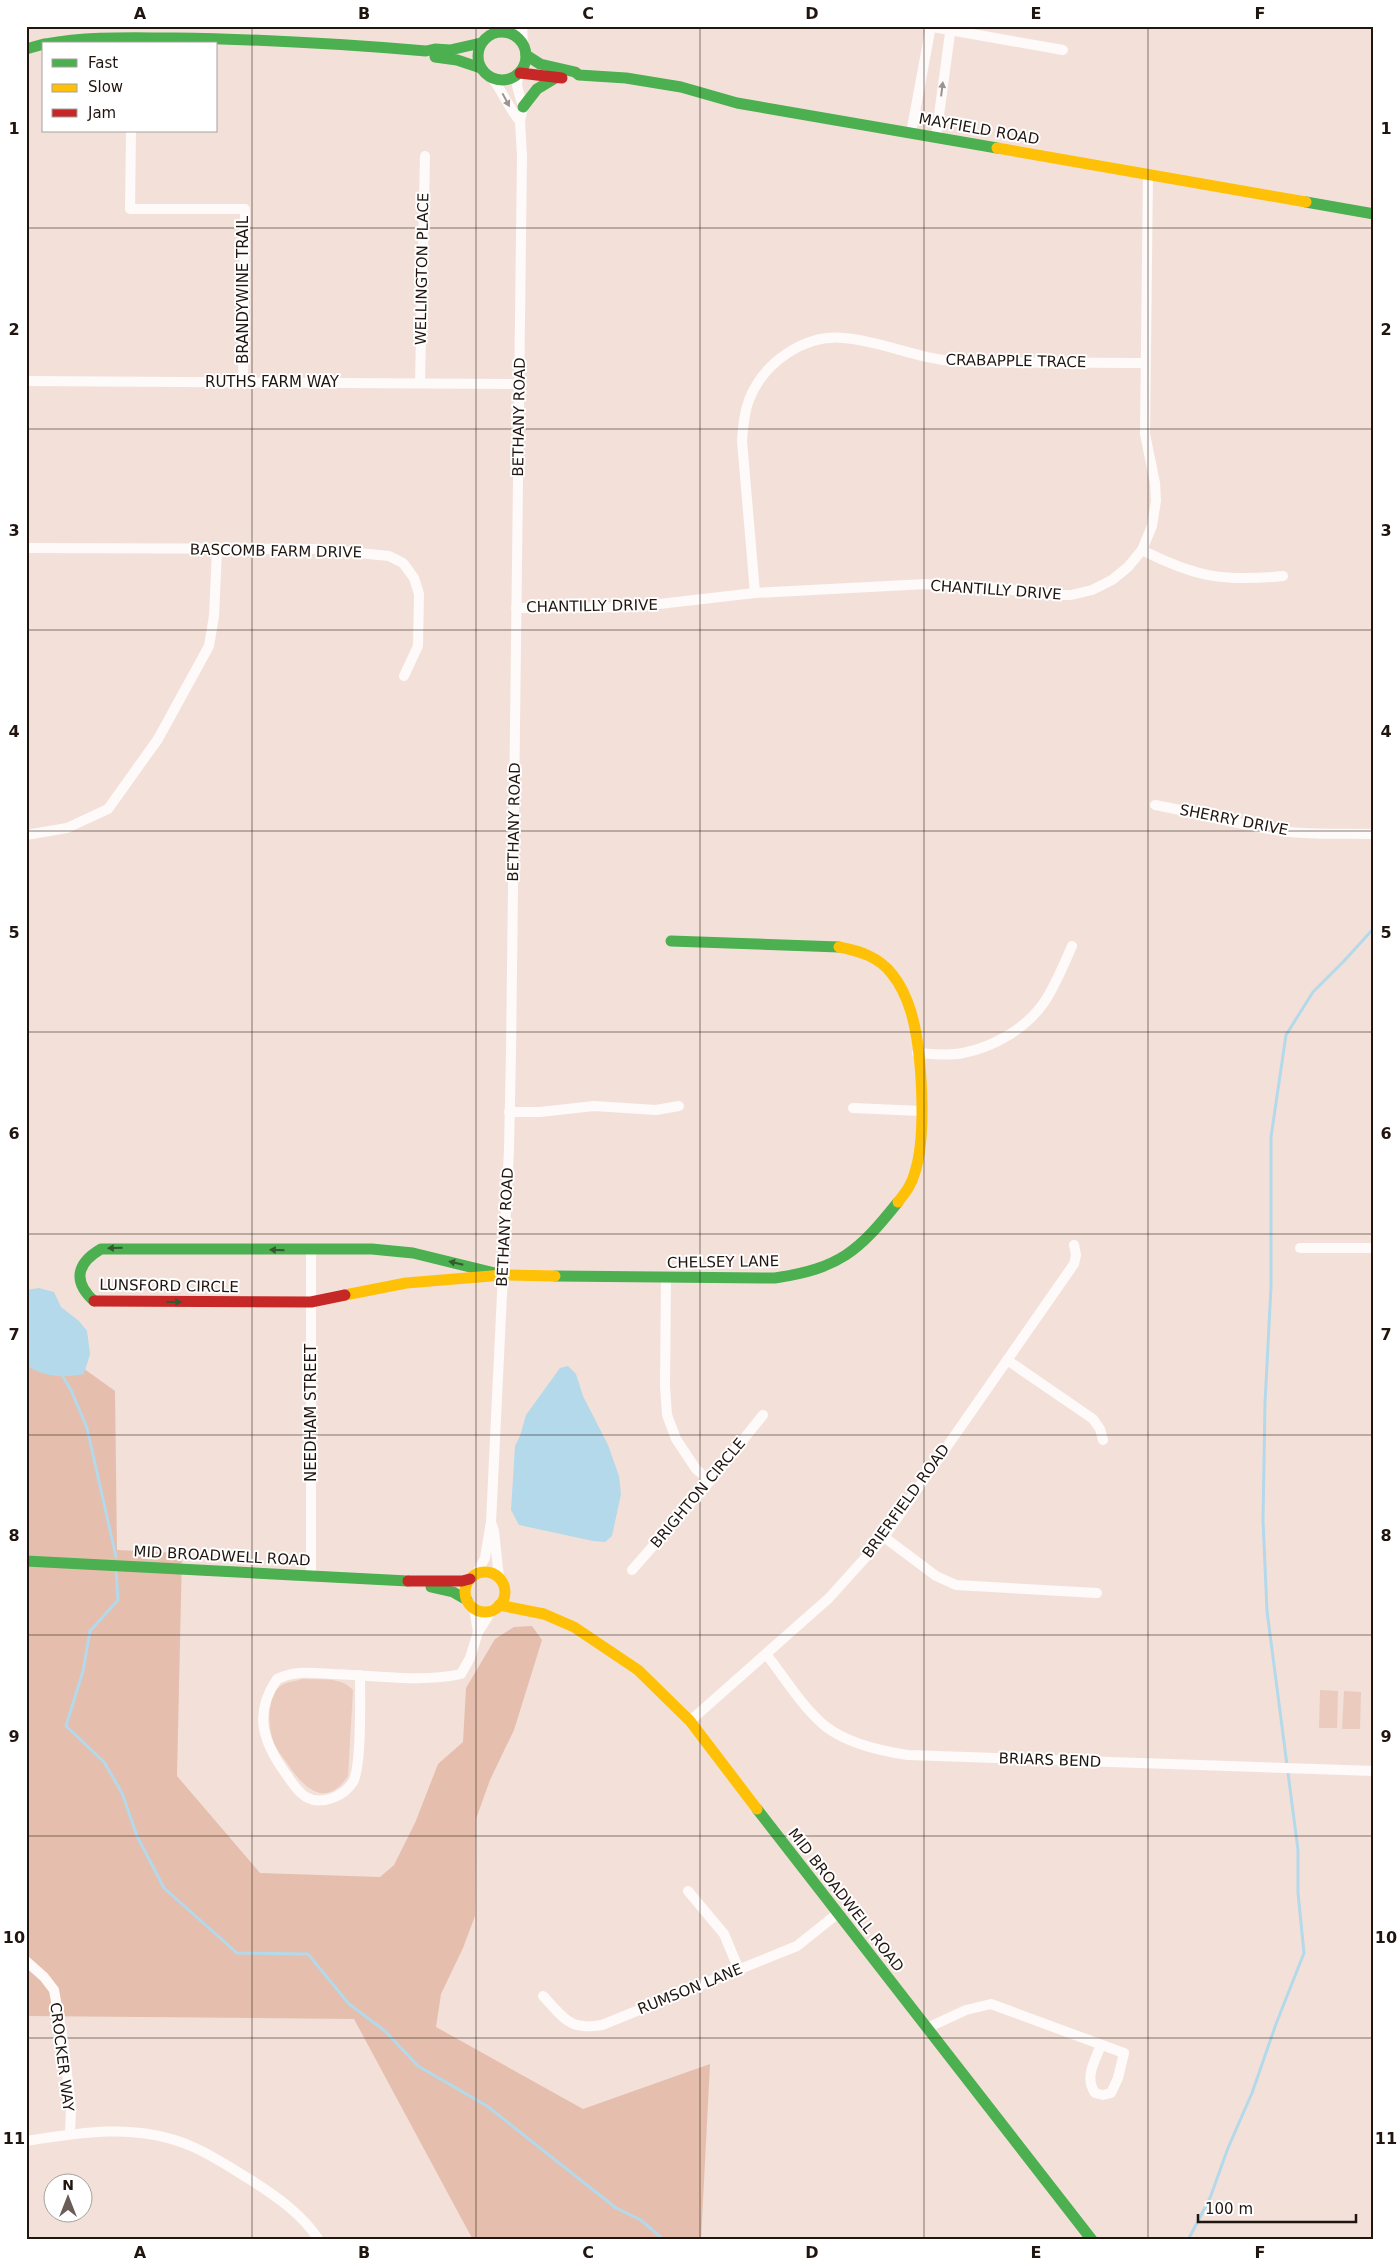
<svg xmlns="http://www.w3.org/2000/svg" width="1400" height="2266" viewBox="0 0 1400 2266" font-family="'DejaVu Sans',sans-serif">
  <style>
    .green { fill: #eacbbe }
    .forest { fill: #e5bead }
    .water { fill: #b3d9ea }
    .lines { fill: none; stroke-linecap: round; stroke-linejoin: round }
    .stream { stroke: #b3d9ea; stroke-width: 3 }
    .street { stroke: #fdfaf9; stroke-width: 10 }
    .fast { stroke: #4caf50; stroke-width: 11 }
    .slow { stroke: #ffc107; stroke-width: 11 }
    .jam { stroke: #c62828; stroke-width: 11 }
    .oneway { fill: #9a9390 }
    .oneway2 { fill: #345a2d }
    .grid { fill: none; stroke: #211510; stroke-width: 1; stroke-opacity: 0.55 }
    .labels { text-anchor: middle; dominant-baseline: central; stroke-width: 4; stroke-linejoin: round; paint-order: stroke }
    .street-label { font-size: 15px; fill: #211510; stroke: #fff }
    .neatline { fill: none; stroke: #211510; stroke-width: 2 }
    .grid-label { font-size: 16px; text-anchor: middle; font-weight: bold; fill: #211510 }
  </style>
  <rect width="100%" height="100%" fill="#f3e1d9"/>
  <g class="green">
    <path d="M303,1679C320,1680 341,1676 353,1690L348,1776C325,1810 303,1787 287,1763C282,1756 275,1748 273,1740C268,1726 267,1699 278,1688C284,1682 295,1681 303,1679Z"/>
    <polygon points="1320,1690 1338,1691 1337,1728 1319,1728"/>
    <polygon points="1344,1691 1361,1692 1360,1729 1342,1729"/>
  </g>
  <polygon class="forest" points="26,1327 115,1391 117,1550 182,1553 177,1776 260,1873 380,1877 394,1865 415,1823 438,1764 463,1742 466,1688 495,1639 514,1627 532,1626 542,1640 514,1730 490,1780 476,1819 475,1916 463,1948 441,1994 436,2027 583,2109 710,2064 701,2240 473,2240 354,2019 26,2016"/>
  <g class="water">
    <path d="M39,1288L54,1292L61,1307L79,1321L87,1331L90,1354L84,1374C65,1378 42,1377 26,1365V1290Z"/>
    <polygon points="568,1366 576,1374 583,1396 608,1445 619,1476 621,1494 612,1536 605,1542 593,1541 519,1525 511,1510 515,1446 520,1436 526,1415 560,1368"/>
  </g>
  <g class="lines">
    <g class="stream">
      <polyline points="60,1372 71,1390 87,1428 116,1557"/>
      <polyline points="116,1570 118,1600 90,1631 83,1671 66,1726 104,1762 122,1793 137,1836 164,1888 237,1953 308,1954 349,2004 385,2031 418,2066 487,2106 616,2208 641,2220 664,2240"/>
      <polyline points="1188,2240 1210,2198 1228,2148 1252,2093 1276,2024 1304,1953 1298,1893 1298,1850 1267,1611 1263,1520 1265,1403 1271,1287 1271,1137 1286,1035 1313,992 1344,961 1374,928"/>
    </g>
    <g class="street">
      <polyline points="522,26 523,43"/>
      <polyline points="927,26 1063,50"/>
      <polyline points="493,34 499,26"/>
      <path d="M492,78C503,92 509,109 520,121"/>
      <polyline points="131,131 130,209 245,209 243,382"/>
      <polyline points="911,133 931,26"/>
      <polyline points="936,137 951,26"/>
      <polyline points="26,381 518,384"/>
      <polyline points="420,382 425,156"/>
      <polyline points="26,548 319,549 389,556 403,563 414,578 419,594 418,646 404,676"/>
      <path d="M1142,550C1195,577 1224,582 1283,576"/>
      <path d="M755,593L742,441C743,427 744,413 749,400C763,363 804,334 844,338C882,341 917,359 955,361C1018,364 1082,362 1145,363"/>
      <polyline points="516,608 633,607 755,593 926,584 987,587 1053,595 1071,595 1092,590 1112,580 1128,567 1142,550 1152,526 1156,501 1155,483 1145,434 1148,174"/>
      <path d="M1155,805C1200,813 1244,827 1290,832C1318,835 1346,833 1374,834"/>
      <polyline points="26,835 67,828 108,809 158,739 209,646 214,616 217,550"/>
      <path d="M917,1053C932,1054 948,1056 963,1053C994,1047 1027,1028 1045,1001C1056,984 1064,964 1072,946"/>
      <polyline points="853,1108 921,1111"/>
      <polyline points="509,1112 540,1112 594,1106 656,1110 679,1106"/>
      <polyline points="1300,1248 1374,1248"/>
      <polyline points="311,1250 311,1576"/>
      <polyline points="666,1278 665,1386 667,1415 676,1439 696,1469 710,1481"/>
      <polyline points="1007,1360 1093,1419 1100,1429 1103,1440"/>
      <polyline points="491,1522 494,1531 499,1578"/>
      <polyline points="884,1537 936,1576 956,1585 1097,1593"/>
      <polyline points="632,1570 710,1481 763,1415"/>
      <polyline points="477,1573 485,1558 491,1522 509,1149 511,1052 522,156 520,121 523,107 517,86 518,75"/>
      <polyline points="474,1608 478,1632"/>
      <path d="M766,1654C785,1678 802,1707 825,1726C848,1744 880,1751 908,1755L1374,1771"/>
      <path d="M360,1675C360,1696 362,1766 353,1782C344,1796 322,1806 306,1797C297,1792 292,1782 286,1774C263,1742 253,1714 277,1679C295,1670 313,1673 333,1674C374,1675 422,1683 461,1674L470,1658L478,1632L492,1610"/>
      <polyline points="690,1721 829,1598 884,1537 1074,1264 1076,1255 1074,1245"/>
      <polyline points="688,1891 724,1934 739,1970"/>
      <polyline points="26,1961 44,1977 54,1990 63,2040 71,2108 70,2134"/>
      <path d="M543,1996C564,2018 569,2031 602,2025L797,1946L837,1914"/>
      <path d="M927,2028L966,2010L991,2004L1124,2053L1118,2078L1111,2093L1103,2095L1095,2093C1084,2077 1095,2061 1101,2045"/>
      <path d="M26,2141C82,2132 138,2123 191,2146C212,2155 231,2168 251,2180C276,2196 302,2214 319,2240"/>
    </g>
    <g class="fast">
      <circle cx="502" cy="56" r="24"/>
      <path d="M46,44C89,36 132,38 175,38C259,39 342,44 426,51L435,49L450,50L481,43"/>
      <polyline points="26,49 44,44"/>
      <polyline points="526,55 540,64 575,72 579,75 626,78 681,87 737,103 997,148"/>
      <polyline points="435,57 457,60 481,68"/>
      <polyline points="523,107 537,89 557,77"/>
      <polyline points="1306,202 1374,214"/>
      <polyline points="671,941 839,947"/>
      <path d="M555,1276L775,1278C840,1268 858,1252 898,1202"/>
      <path d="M94,1301C72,1281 77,1263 101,1249H372L413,1253L503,1275"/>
      <polyline points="26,1561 408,1581"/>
      <polyline points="431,1587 453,1592 467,1600"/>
      <polyline points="757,1809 1092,2240"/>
    </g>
    <g class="slow">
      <polyline points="997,148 1306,202"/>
      <path d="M839,947C860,951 879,957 892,974C901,985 907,999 911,1012C922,1049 927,1135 915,1172C912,1184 906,1192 898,1202"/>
      <polyline points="345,1295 406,1283 503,1275 555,1276"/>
      <circle cx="485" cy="1592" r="20"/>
      <polyline points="499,1605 544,1614 574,1627 638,1670 690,1721 757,1809"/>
    </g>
    <g class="jam">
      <polyline points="520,73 562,78"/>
      <polyline points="94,1301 311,1302 345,1295"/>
      <polyline points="408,1581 462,1581 470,1579"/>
    </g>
  </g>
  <defs><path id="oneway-solid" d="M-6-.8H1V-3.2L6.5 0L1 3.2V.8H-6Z" transform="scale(1.25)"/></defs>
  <g class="oneway">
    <use href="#oneway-solid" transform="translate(942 89) rotate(-83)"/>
    <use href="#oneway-solid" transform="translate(506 100) rotate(62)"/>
  </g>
  <g class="oneway2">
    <use href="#oneway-solid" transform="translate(115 1248) rotate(178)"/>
    <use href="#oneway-solid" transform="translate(277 1250) rotate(-179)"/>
    <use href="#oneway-solid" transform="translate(456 1263) rotate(-167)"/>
    <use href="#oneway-solid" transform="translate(174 1302)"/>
  </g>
  <path class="grid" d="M252,26V2240M476,26V2240M700,26V2240M924,26V2240M1148,26V2240M26,228H1374M26,429H1374M26,630H1374M26,831H1374M26,1032H1374M26,1234H1374M26,1435H1374M26,1635H1374M26,1836H1374M26,2038H1374"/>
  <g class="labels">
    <g class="street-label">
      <text transform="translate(979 129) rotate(10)">MAYFIELD ROAD</text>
      <text transform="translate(422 269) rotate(-89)">WELLINGTON PLACE</text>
      <text transform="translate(243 290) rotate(-90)">BRANDYWINE TRAIL</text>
      <text transform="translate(1016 361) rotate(1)">CRABAPPLE TRACE</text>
      <text x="272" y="382">RUTHS FARM WAY</text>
      <text transform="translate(519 417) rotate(-89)">BETHANY ROAD</text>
      <text transform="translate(276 551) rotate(1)">BASCOMB FARM DRIVE</text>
      <text transform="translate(996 590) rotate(4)">CHANTILLY DRIVE</text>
      <text transform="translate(592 606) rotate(-1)">CHANTILLY DRIVE</text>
      <text transform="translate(1234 820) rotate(11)">SHERRY DRIVE</text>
      <text transform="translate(514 822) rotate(-89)">BETHANY ROAD</text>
      <text transform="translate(505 1227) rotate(-87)">BETHANY ROAD</text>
      <text transform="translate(723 1262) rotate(-1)">CHELSEY LANE</text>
      <text transform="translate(169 1286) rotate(1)">LUNSFORD CIRCLE</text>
      <text transform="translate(311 1413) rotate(-90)">NEEDHAM STREET</text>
      <text transform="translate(698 1493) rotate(-50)">BRIGHTON CIRCLE</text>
      <text transform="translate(906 1501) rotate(-54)">BRIERFIELD ROAD</text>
      <text transform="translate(222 1556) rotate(3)">MID BROADWELL ROAD</text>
      <text transform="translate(1050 1760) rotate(2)">BRIARS BEND</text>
      <text transform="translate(846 1900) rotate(52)">MID BROADWELL ROAD</text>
      <text transform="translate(690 1989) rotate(-22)">RUMSON LANE</text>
      <text transform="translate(62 2057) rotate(83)">CROCKER WAY</text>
    </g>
  </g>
  <rect width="1400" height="2266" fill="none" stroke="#ffffff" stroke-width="55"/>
  <rect x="42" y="42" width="175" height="90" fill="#ffffff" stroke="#a6a19f"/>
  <rect x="52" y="59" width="25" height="8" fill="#4caf50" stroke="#a6a19f"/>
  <text x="88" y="68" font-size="15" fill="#211510">Fast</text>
  <rect x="52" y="84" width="25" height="8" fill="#ffc107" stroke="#a6a19f"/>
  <text x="88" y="92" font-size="15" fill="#211510">Slow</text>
  <rect x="52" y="109" width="25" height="8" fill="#c62828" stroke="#a6a19f"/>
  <text x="88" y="118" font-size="15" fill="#211510">Jam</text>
  <g transform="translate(68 2198)"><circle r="24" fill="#ffffff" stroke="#a6a19f"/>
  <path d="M0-4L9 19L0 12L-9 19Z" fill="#6a5c56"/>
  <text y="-8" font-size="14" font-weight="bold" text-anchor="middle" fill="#211510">N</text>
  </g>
  <path d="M1198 2214v8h158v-8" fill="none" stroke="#211510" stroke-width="2.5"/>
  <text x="1205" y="2214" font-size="15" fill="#211510" stroke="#ffffff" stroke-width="4" paint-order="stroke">100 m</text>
  <rect x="28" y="28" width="1344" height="2210" class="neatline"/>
  <g class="grid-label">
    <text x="140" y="19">A</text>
    <text x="364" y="19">B</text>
    <text x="588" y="19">C</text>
    <text x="812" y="19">D</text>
    <text x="1036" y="19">E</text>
    <text x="1260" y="19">F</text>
    <text x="14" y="134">1</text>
    <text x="1386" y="134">1</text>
    <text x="14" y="335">2</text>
    <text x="1386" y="335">2</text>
    <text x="14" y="536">3</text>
    <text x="1386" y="536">3</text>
    <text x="14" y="737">4</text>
    <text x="1386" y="737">4</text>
    <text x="14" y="938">5</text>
    <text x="1386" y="938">5</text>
    <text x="14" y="1139">6</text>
    <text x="1386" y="1139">6</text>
    <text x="14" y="1340">7</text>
    <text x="1386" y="1340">7</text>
    <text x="14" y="1541">8</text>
    <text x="1386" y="1541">8</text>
    <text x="14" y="1742">9</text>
    <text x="1386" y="1742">9</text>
    <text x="14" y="1943">10</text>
    <text x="1386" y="1943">10</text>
    <text x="14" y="2144">11</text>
    <text x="1386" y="2144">11</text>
    <text x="140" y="2258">A</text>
    <text x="364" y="2258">B</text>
    <text x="588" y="2258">C</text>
    <text x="812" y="2258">D</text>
    <text x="1036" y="2258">E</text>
    <text x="1260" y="2258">F</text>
  </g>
</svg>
